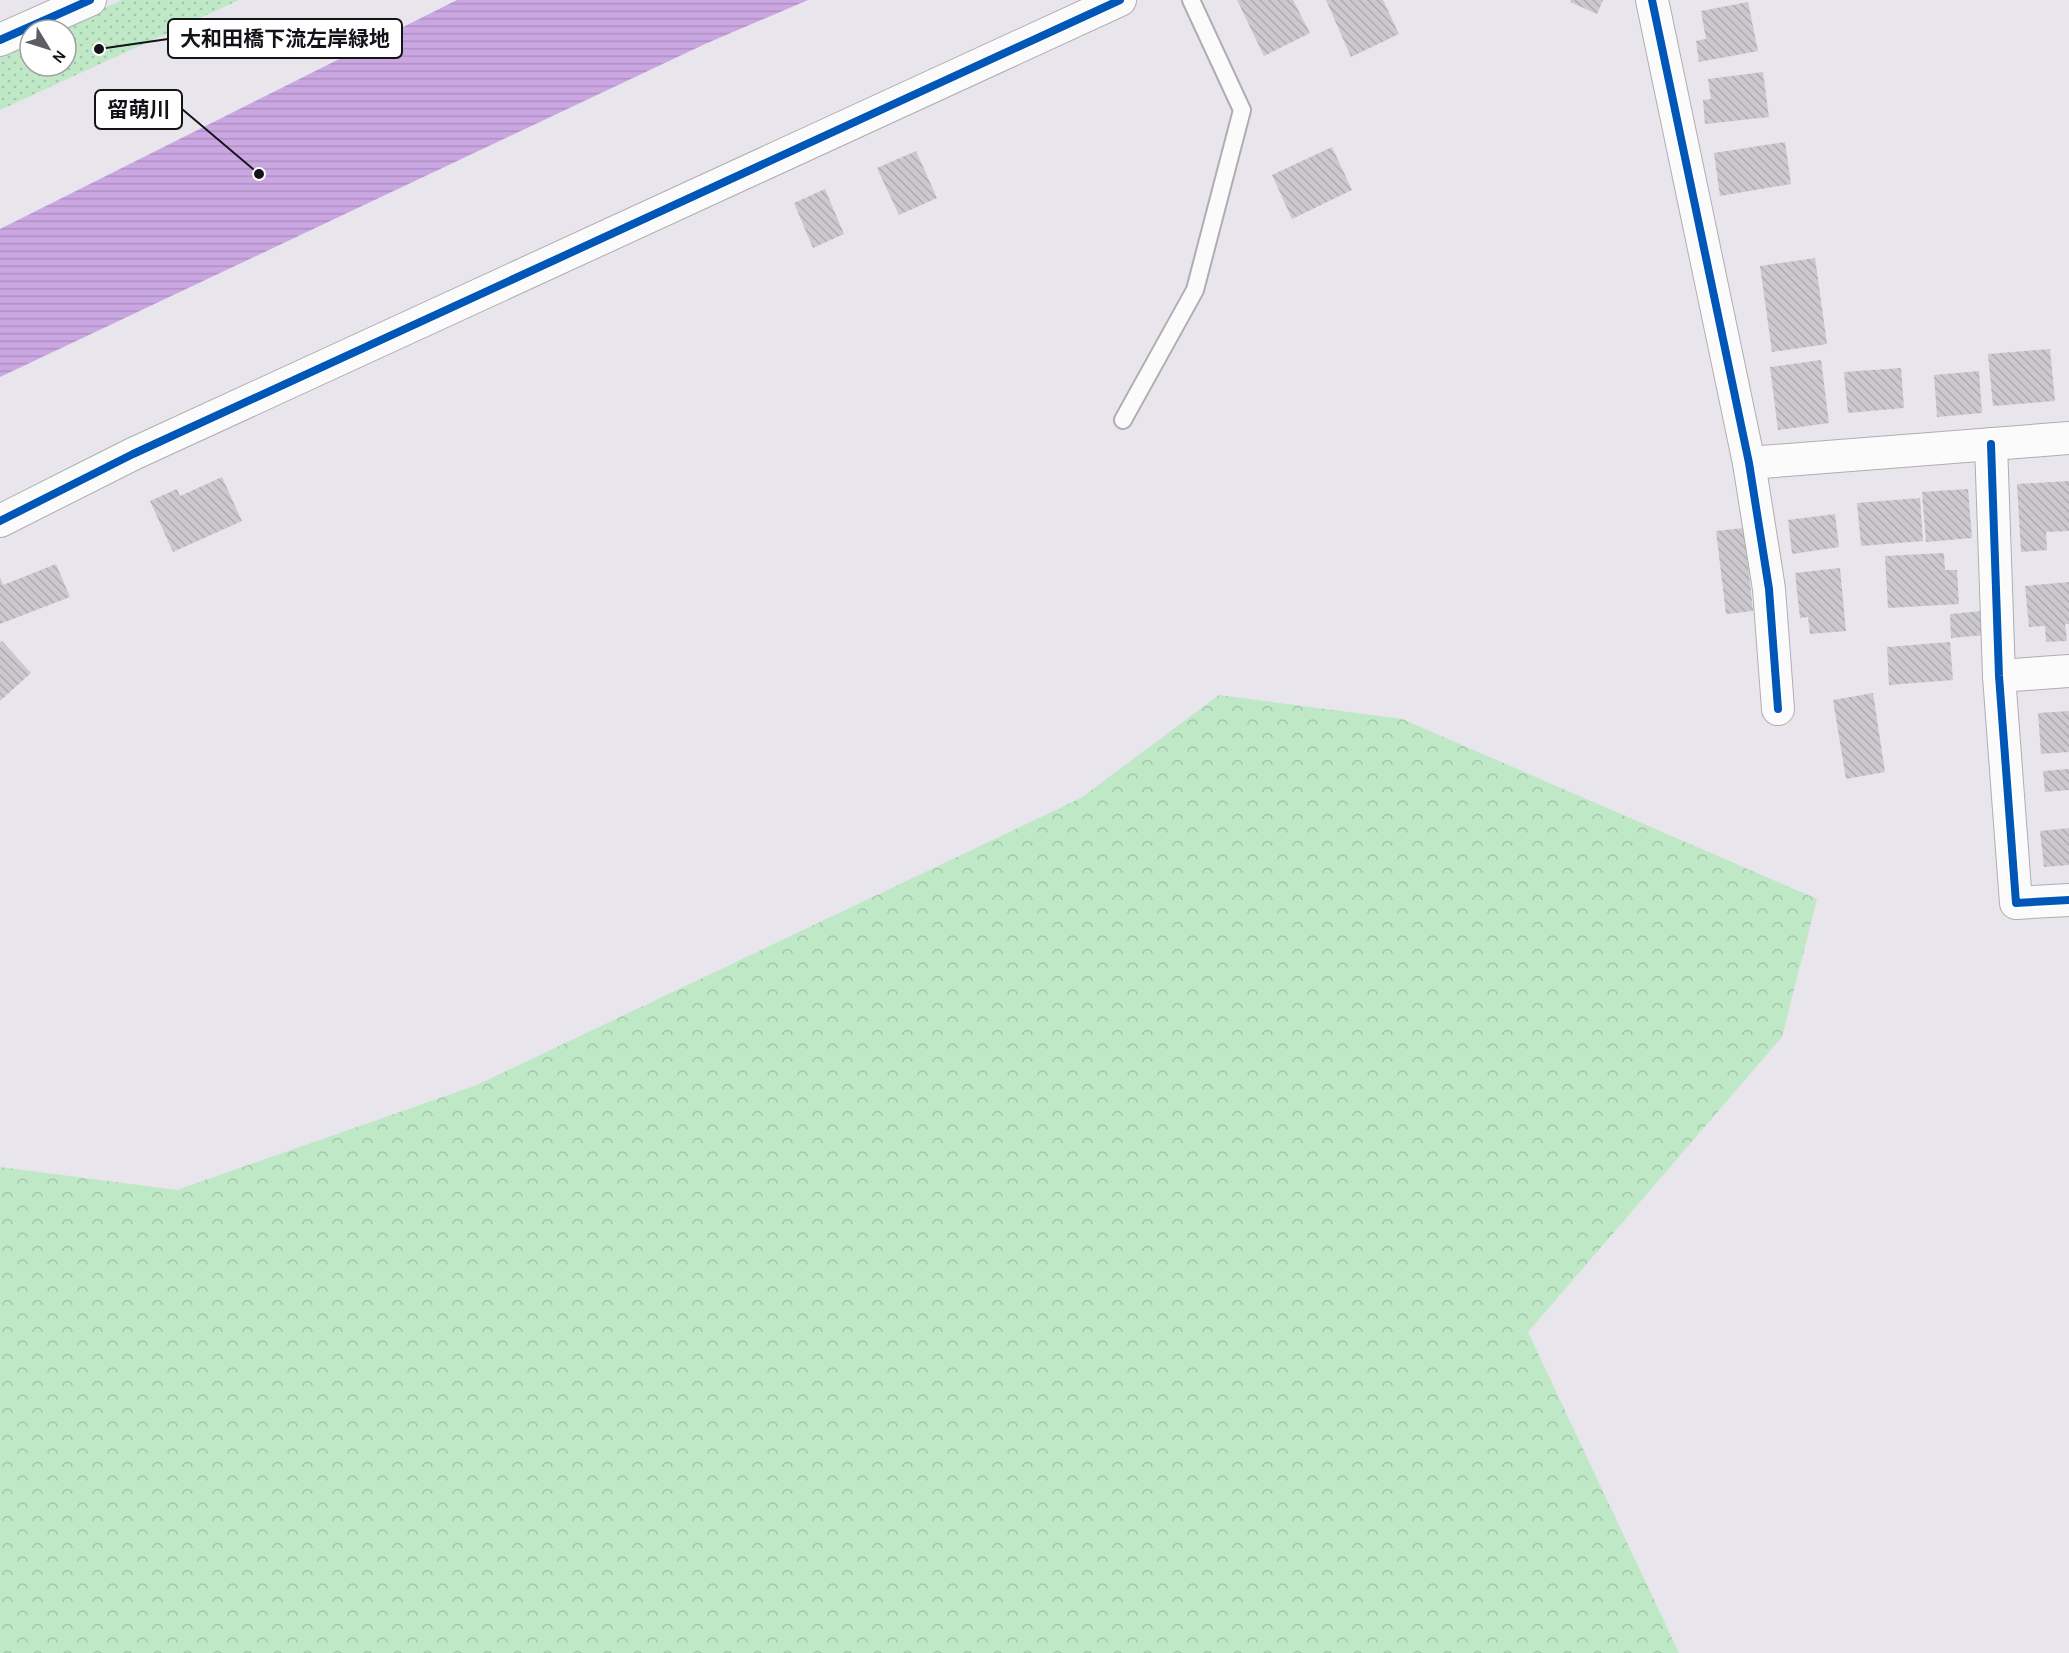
<svg xmlns="http://www.w3.org/2000/svg" width="2069" height="1653" viewBox="0 0 2069 1653" font-family="Karla,'Noto Sans JP',sans-serif">
  <style>
    .forest { fill: url(#forest-crowns) }
    .park { fill: url(#park-dots) }
    .water { fill: url(#water-rules) }
    .building { fill: url(#building-back-hatch) }
    .lines { fill: none; stroke-linecap: round; stroke-linejoin: round }
    .service-casing { stroke: #b0adb2; stroke-width: 20 }
    .minor-casing { stroke: #b0adb2; stroke-width: 34 }
    .service { stroke: #fcfbfc; stroke-width: 16 }
    .minor { stroke: #fcfbfc; stroke-width: 32 }
    .cycleway-casing { stroke: #fff; stroke-width: 11 }
    .cycleway { stroke: #0057b8; stroke-width: 8 }
    .leader { fill: none; stroke: #151317; stroke-width: 2 }
    .callout-dot { fill: #151317; stroke: #fff; stroke-width: 2 }
    .callout { fill: #fff; stroke: #151317; stroke-width: 2 }
    .callout-label { font-size: 21px; text-anchor: middle; font-weight: bold; fill: #151317 }
  </style>
  <defs>
    <pattern id="forest-crowns" width="20" height="18" patternUnits="userSpaceOnUse" patternTransform="scale(1.5)"><rect width="20" height="18" fill="#bfe8c7"/><path d="M2 6a3 3 0 1 1 6 0M12 15a3 3 0 1 1 6 0" fill="none" stroke="#a3c6aa"/></pattern>
    <pattern id="park-dots" width="8" height="8" patternUnits="userSpaceOnUse" patternTransform="scale(1.5)"><rect width="8" height="8" fill="#bfe8c7"/><path d="M2 2h.1M6 6h.1" fill="none" stroke="#a3c6aa" stroke-width="1.8" stroke-linecap="round"/></pattern>
    <pattern id="water-rules" width="6" height="5" patternUnits="userSpaceOnUse" patternTransform="scale(1.5)"><rect width="6" height="5" fill="#caa7e2"/><path d="M0 2.5h6" fill="none" stroke="#ad8fc1"/></pattern>
    <pattern id="building-back-hatch" width="6" height="6" patternUnits="userSpaceOnUse" patternTransform="scale(1.5)"><rect width="6" height="6" fill="#cbc8ce"/><path d="M-1 5l2 2M0 0l6 6M5-1l2 2" fill="none" stroke="#adabb0"/></pattern>
  </defs>
  <rect width="100%" height="100%" fill="#e9e5ec"/>
  <polygon class="forest" points="1219,695 1402,719 1817,899 1782,1037 1528,1332 1679,1653 0,1653 0,1167 177,1190 477,1085 1081,798"/>
  <polygon class="park" points="122,0 239,0 0,110 0,56 30,42 30,66 66,66 66,30 56,30"/>
  <polygon class="water" points="457,0 808,0 705,44 0,377 0,229"/>
  <g class="building">
    <polygon points="1237,0 1293,0 1310,33 1264,56"/>
    <polygon points="1326,0 1383,0 1399,34 1351,57"/>
    <polygon points="1571,0 1603,0 1597,14 1570,2"/>
    <polygon points="1748,2 1758,51 1699,62 1696,41 1706,39 1701,11"/>
    <polygon points="1763,72 1769,117 1705,124 1703,100 1711,99 1708,79"/>
    <polygon points="1785,142 1791,184 1720,196 1714,153"/>
    <polygon points="1332,147 1352,190 1292,219 1272,175"/>
    <polygon points="916,151 937,198 899,215 877,168"/>
    <polygon points="825,189 844,234 813,248 794,203"/>
    <polygon points="1815,258 1827,344 1772,352 1760,266"/>
    <polygon points="2050,349 2055,401 1993,406 1988,354"/>
    <polygon points="1821,360 1829,423 1778,430 1770,367"/>
    <polygon points="1901,368 1904,408 1848,413 1844,372"/>
    <polygon points="1979,371 1982,413 1937,417 1934,375"/>
    <polygon points="222,477 242,521 173,552 150,501 177,489 180,496"/>
    <polygon points="2069,481 2069,531 2046,532 2047,550 2021,552 2017,484"/>
    <polygon points="1968,489 1972,538 1926,542 1922,492"/>
    <polygon points="1920,498 1923,541 1861,546 1857,503"/>
    <polygon points="1835,514 1839,547 1792,554 1788,520"/>
    <polygon points="1744,528 1753,611 1726,614 1716,531"/>
    <polygon points="1944,553 1945,570 1957,570 1959,604 1888,608 1885,556"/>
    <polygon points="56,564 70,597 0,624 0,577 3,585"/>
    <polygon points="1840,568 1846,631 1810,634 1808,617 1800,618 1795,573"/>
    <polygon points="2069,582 2069,624 2065,624 2067,641 2046,642 2045,626 2029,627 2025,586"/>
    <polygon points="1982,611 1984,635 1951,638 1950,614"/>
    <polygon points="2,641 31,673 0,701 0,642"/>
    <polygon points="1950,642 1953,680 1889,685 1887,647"/>
    <polygon points="1873,693 1885,772 1846,779 1833,700"/>
    <polygon points="2069,711 2069,752 2041,754 2038,713"/>
    <polygon points="2069,769 2069,790 2045,792 2043,771"/>
    <polygon points="2069,828 2069,865 2044,867 2040,831"/>
  </g>
  <g class="lines">
    <g class="service-casing">
      <polyline id="service" points="1123,420 1195,290 1242,110 1191,0"/>
    </g>
    <g class="minor-casing">
      <g id="minor">
        <polyline points="1652,0 1749,463 1769,589 1778,709"/>
        <polyline points="0,40 90,0"/>
        <polyline points="1991,444 1999,676 2016,903 2069,900"/>
        <polyline points="1749,463 2069,438"/>
        <polyline points="0,521 133,454 1120,0"/>
        <polyline points="1999,676 2069,671"/>
      </g>
    </g>
    <use href="#service" class="service"/>
    <use href="#minor" class="minor"/>
    <g class="cycleway-casing">
      <g id="cycleway">
        <polyline points="1652,0 1749,463 1769,589 1778,709"/>
        <polyline points="0,40 90,0"/>
        <polyline points="1991,444 1999,676 2016,903 2069,900"/>
        <polyline points="0,521 133,454 1120,0"/>
      </g>
    </g>
    <use href="#cycleway" class="cycleway"/>
  </g>
  <path class="leader" d="M99 49L168 39M259 174L182 109"/>
  <g class="callout-dot">
    <circle cx="99" cy="49" r="6"/>
    <circle cx="259" cy="174" r="6"/>
  </g>
  <g class="callout">
    <rect x="168" y="19" width="234" height="39" rx="6"/>
    <rect x="95" y="90" width="87" height="39" rx="6"/>
  </g>
  <g class="callout-label">
    <text x="285" y="46">大和田橋下流左岸緑地</text>
    <text x="139" y="117">留萌川</text>
  </g>
  <g transform="translate(48 48) rotate(128)"><circle r="28" fill="#ffffff" stroke="#a1a1a2" stroke-width="1.5"/>
  <path d="M0-4.5L10 22L0 15L-10 22Z" fill="#5f5c62"/>
  <text y="-9" font-size="16" font-weight="bold" text-anchor="middle" fill="#151317">N</text>
  </g>
</svg>
